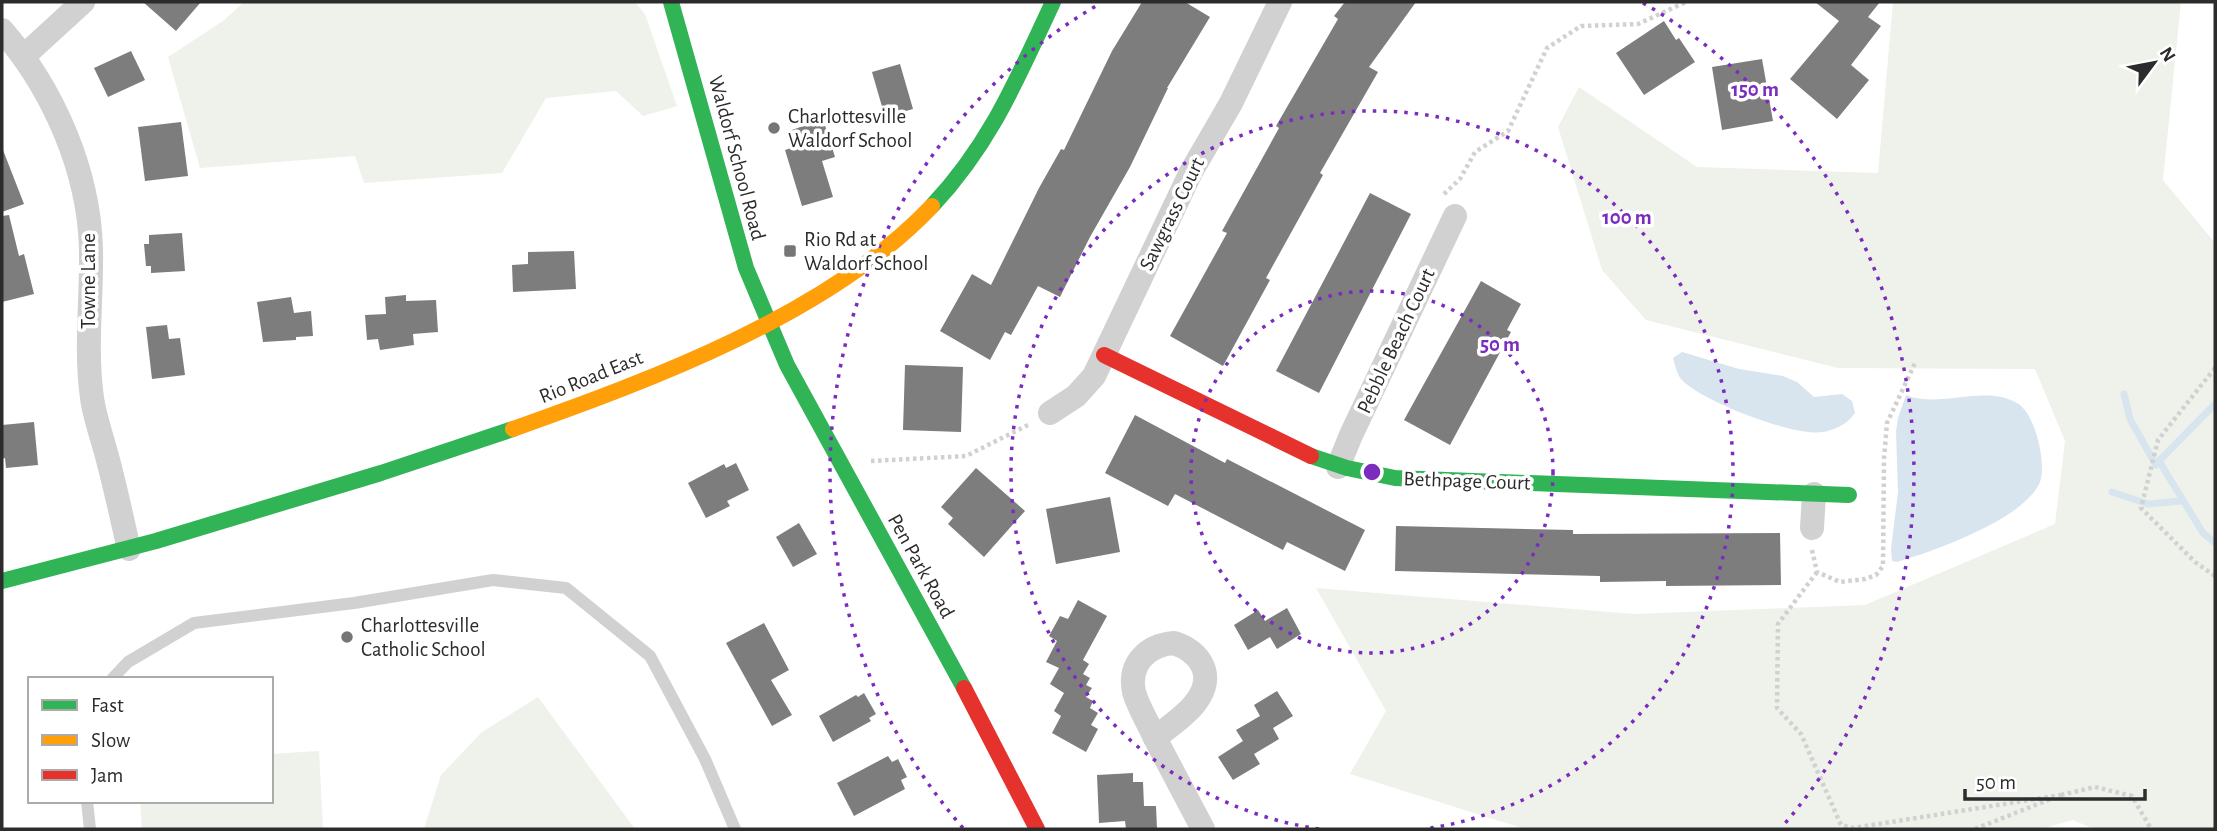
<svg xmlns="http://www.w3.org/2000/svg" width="2217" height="831" viewBox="0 0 2217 831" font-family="'Alegreya Sans',sans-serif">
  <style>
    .green { fill: #eef2eb }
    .water { fill: #d8e4ee }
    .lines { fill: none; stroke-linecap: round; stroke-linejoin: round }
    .stream { stroke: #d8e4ee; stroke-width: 7 }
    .building { fill: #7d7d7d }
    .path { stroke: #d1d1d1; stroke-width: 4.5; stroke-dasharray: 3.5 3.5; stroke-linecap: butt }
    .lane { stroke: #d1d1d1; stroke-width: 12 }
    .street { stroke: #d1d1d1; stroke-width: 24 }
    .fast { stroke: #30b455; stroke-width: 16 }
    .slow { stroke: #ff9f0a; stroke-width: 16 }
    .jam { stroke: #e5322d; stroke-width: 16 }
    .ring { fill: none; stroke: #7b2cbf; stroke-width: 3.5; stroke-dasharray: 3.5 7 }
    .poi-dot { fill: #767676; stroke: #fff; stroke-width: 2.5 }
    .labels { text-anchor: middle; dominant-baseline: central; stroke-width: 7; stroke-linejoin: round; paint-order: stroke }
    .poi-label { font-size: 21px; fill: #2c2c2c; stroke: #fff; text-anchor: start }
    .street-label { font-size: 21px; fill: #2c2c2c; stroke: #fff }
    .centre { fill: #7b2cbf; stroke: #fff; stroke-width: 3.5 }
    .ring-label { font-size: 21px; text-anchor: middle; font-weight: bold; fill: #7b2cbf; stroke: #fff; stroke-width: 7; stroke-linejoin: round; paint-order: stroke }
  </style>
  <rect width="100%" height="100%" fill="#fff"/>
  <g class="green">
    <polygon points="244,2 635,2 645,14 677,106 643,116 616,91 546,98 502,173 364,183 355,156 200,168 168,57 223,21"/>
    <polygon points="1893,2 2181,2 2163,180 2215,243 2215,829 2094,829 2073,820 2041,829 1525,829 1350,774 1386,711 1316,588 1634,614 1865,605 2055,524 2065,441 2035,369 1838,368 1646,320 1602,270 1558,127 1579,87 1697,167 1878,173"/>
    <polygon points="538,697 635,829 424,829 441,775 482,732"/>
    <polygon points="319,751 323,829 142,829 140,801 271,801 271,754"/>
  </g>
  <g class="water">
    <path d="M1682,352L1739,369L1783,376L1797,382L1814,397L1842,394L1852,401L1855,413C1848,423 1836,430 1823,432C1794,437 1701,401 1681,379C1677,374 1675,365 1673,358Z"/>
    <path d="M1906,395C1941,409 1983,384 2017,403C2028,409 2035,428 2038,440C2041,451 2044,471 2040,482C2025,519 1934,551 1897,562L1892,561L1891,549L1898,492L1896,431L1898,418Z"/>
  </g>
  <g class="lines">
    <g class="stream">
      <polyline points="2124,394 2130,419 2156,465 2159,461"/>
      <polyline points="2215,404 2159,461 2203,533 2215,543"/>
      <polyline points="2112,492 2148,504 2181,501"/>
    </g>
  </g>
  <g class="building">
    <polygon points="143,2 201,2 176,31"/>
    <polygon points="1142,2 1185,2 1210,17 1167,88 1168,88 1130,167 1090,237 1060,297 1038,286 1011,335 1005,332 990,360 940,331 972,274 991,285 1039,188 1061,149 1064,150 1112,51"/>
    <polygon points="1345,2 1416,2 1369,67 1378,72 1320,173 1323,175 1266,278 1270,280 1223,366 1170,336 1227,233 1222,231 1279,128 1276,126 1338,19 1334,16"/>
    <polygon points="1815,2 1880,2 1868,17 1881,26 1851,65 1869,80 1837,119 1790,79 1839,21"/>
    <polygon points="1664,21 1676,40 1679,38 1695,62 1644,95 1616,53"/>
    <polygon points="131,51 145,80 108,97 94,68"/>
    <polygon points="1762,59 1773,121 1722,130 1712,67"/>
    <polygon points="900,64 913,109 885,117 872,72"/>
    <polygon points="823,119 835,157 822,161 833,197 802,206 785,150 797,146 792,130"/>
    <polygon points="181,122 188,176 145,181 138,127"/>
    <polygon points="2,150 3,150 24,204 2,212"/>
    <polygon points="1370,193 1411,214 1319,393 1276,371"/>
    <polygon points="9,215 19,256 24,254 34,294 2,302 2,216"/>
    <polygon points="182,233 185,271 151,273 151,266 146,266 144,244 149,244 149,235"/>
    <polygon points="574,251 576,289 513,292 512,265 528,264 528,252"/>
    <polygon points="1481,281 1521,304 1507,330 1511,332 1450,445 1404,420"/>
    <polygon points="406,295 406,301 436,300 438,332 413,334 414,345 380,350 378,339 367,340 365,315 386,314 385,297"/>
    <polygon points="291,297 294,313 311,311 313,336 296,337 296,340 263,342 257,302"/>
    <polygon points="167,325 169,339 180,338 185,375 152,379 146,327"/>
    <polygon points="905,365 963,367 961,432 903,430"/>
    <polygon points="1135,415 1225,463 1227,459 1365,530 1345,571 1287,542 1283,550 1175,494 1168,506 1105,473"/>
    <polygon points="34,422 38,465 6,468 5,458 2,459 2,425"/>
    <polygon points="736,463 749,490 727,501 730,506 706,518 688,483 724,464 726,468"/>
    <polygon points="976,468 1025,511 984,557 948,524 953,518 941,507"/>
    <polygon points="1110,497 1120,552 1056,564 1046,509"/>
    <polygon points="799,523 817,554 793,567 776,537"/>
    <polygon points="1396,526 1573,530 1573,534 1780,533 1781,585 1666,586 1666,581 1600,582 1600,576 1395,571"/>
    <polygon points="1078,600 1107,616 1083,660 1089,664 1083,674 1090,678 1086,685 1092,688 1086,697 1093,701 1090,708 1098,713 1091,725 1098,729 1086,752 1052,733 1061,716 1054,711 1064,693 1050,684 1059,668 1046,662 1057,641 1049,636 1060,616 1068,619"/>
    <polygon points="1287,608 1301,634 1277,649 1270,637 1248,650 1234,625 1258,610 1265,621"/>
    <polygon points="764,623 789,670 771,680 792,715 772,726 726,643"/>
    <polygon points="1277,691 1293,716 1273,728 1279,739 1254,754 1260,764 1233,780 1218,757 1243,741 1236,730 1260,716 1254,705"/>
    <polygon points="864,693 876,714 869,718 871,721 833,742 819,716 856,695 858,697"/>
    <polygon points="888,756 892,762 898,759 907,777 901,780 905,789 854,816 837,783"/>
    <polygon points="1133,773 1133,782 1143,782 1144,806 1156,806 1157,829 1126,829 1125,821 1099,823 1097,775"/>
  </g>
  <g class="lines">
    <g class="path">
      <polyline points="1444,194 1460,179 1475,152 1508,131 1547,48 1581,26 1638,24 1686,2"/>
      <polyline points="2215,368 2158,440 2141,508 2195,562 2215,576"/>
      <polyline points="871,461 966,456 1030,424"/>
      <polyline points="1812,550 1817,572 1840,582 1865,579 1876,575 1883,566 1884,459 1887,423 1916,361"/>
      <polyline points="1817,572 1778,624 1777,708 1801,734 1841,825 1853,828 2061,795"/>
      <polyline points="2061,795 2095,787 2132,796 2151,829"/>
      <polyline points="1975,829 2053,798"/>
    </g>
    <g class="lane">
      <polyline points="112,679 128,662 194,623 354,603 493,580 566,588 650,656 705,759 735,829"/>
      <polyline points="87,801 90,829"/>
    </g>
    <g class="street">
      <path d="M2,30C53,89 89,170 91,249C92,300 85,347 92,398C95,419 103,440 108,460C116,490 122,519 129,549"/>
      <polyline points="24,56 83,2"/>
      <polyline points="1050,413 1076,396 1094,376 1191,172 1231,103 1280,2"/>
      <polyline points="1338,467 1351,435 1455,216"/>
      <polyline points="1812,528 1814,494"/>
      <path d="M1174,643C1201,652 1216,676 1196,702C1186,716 1168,727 1155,738C1149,724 1138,707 1134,692C1128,663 1148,645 1174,643Z"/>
      <polyline points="1155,738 1203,829"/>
    </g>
    <g class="fast">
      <polyline points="671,2 746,268 787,365 964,688"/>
      <path d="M932,206C991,143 1017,79 1053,2"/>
      <polyline points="1311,456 1347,468 1395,478 1849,495"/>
      <polyline points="2,581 156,541 381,473 513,429"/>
    </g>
    <path class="slow" d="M513,429C651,380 830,314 932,206"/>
    <g class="jam">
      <polyline points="1104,355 1311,456"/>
      <polyline points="964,688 1037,829"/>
    </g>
  </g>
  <g class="ring">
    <circle cx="1372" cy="472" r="181"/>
    <path d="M1319 829A361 361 0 1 1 1425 829"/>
    <path d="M963 828A542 542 0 0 1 1101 3M1643 3A542 542 0 0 1 1781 828"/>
  </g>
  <g class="poi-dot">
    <circle cx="774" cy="128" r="7"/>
    <rect x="783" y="244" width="14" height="14" rx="3.5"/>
    <circle cx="347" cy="637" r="7"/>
  </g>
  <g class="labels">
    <g class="poi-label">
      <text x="788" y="116">Charlottesville<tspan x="788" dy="24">Waldorf School</tspan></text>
      <text x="804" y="239">Rio Rd at<tspan x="804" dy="24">Waldorf School</tspan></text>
      <text x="361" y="625">Charlottesville<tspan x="361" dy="24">Catholic School</tspan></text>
    </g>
    <g class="street-label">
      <text transform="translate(737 158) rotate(75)">Waldorf School Road</text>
      <text transform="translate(1172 214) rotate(-64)">Sawgrass Court</text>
      <text transform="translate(88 281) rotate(-90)">Towne Lane</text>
      <text transform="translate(1396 341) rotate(-65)">Pebble Beach Court</text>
      <text transform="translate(591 377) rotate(-22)">Rio Road East</text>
      <text transform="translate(1467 481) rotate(2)">Bethpage Court</text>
      <text transform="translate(921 566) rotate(61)">Pen Park Road</text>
    </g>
  </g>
  <circle cx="1372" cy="472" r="10" class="centre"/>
  <g class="ring-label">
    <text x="1755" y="96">150 m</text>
    <text x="1627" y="224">100 m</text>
    <text x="1500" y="351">50 m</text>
  </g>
  <rect width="2217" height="831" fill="none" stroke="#2c2c2c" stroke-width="7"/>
  <rect x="28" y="677" width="245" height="126" fill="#ffffff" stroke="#ababab" stroke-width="2"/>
  <rect x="42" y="700" width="35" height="10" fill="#30b455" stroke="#ababab" stroke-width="2"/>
  <text x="91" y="712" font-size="21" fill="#2c2c2c">Fast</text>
  <rect x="42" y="735" width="35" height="10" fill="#ff9f0a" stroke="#ababab" stroke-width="2"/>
  <text x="91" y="747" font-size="21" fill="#2c2c2c">Slow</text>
  <rect x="42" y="770" width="35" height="10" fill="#e5322d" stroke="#ababab" stroke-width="2"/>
  <text x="91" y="782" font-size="21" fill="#2c2c2c">Jam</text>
  <g transform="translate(2154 63) rotate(58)" stroke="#ffffff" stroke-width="5" paint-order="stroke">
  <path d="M0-5L12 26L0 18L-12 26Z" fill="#2c2c2c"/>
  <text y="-10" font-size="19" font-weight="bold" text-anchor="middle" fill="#2c2c2c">N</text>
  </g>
  <path d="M1965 789v10h180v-10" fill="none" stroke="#2c2c2c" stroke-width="3.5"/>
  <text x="1976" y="789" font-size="21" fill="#2c2c2c" stroke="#ffffff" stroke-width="5" paint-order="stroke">50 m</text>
</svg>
